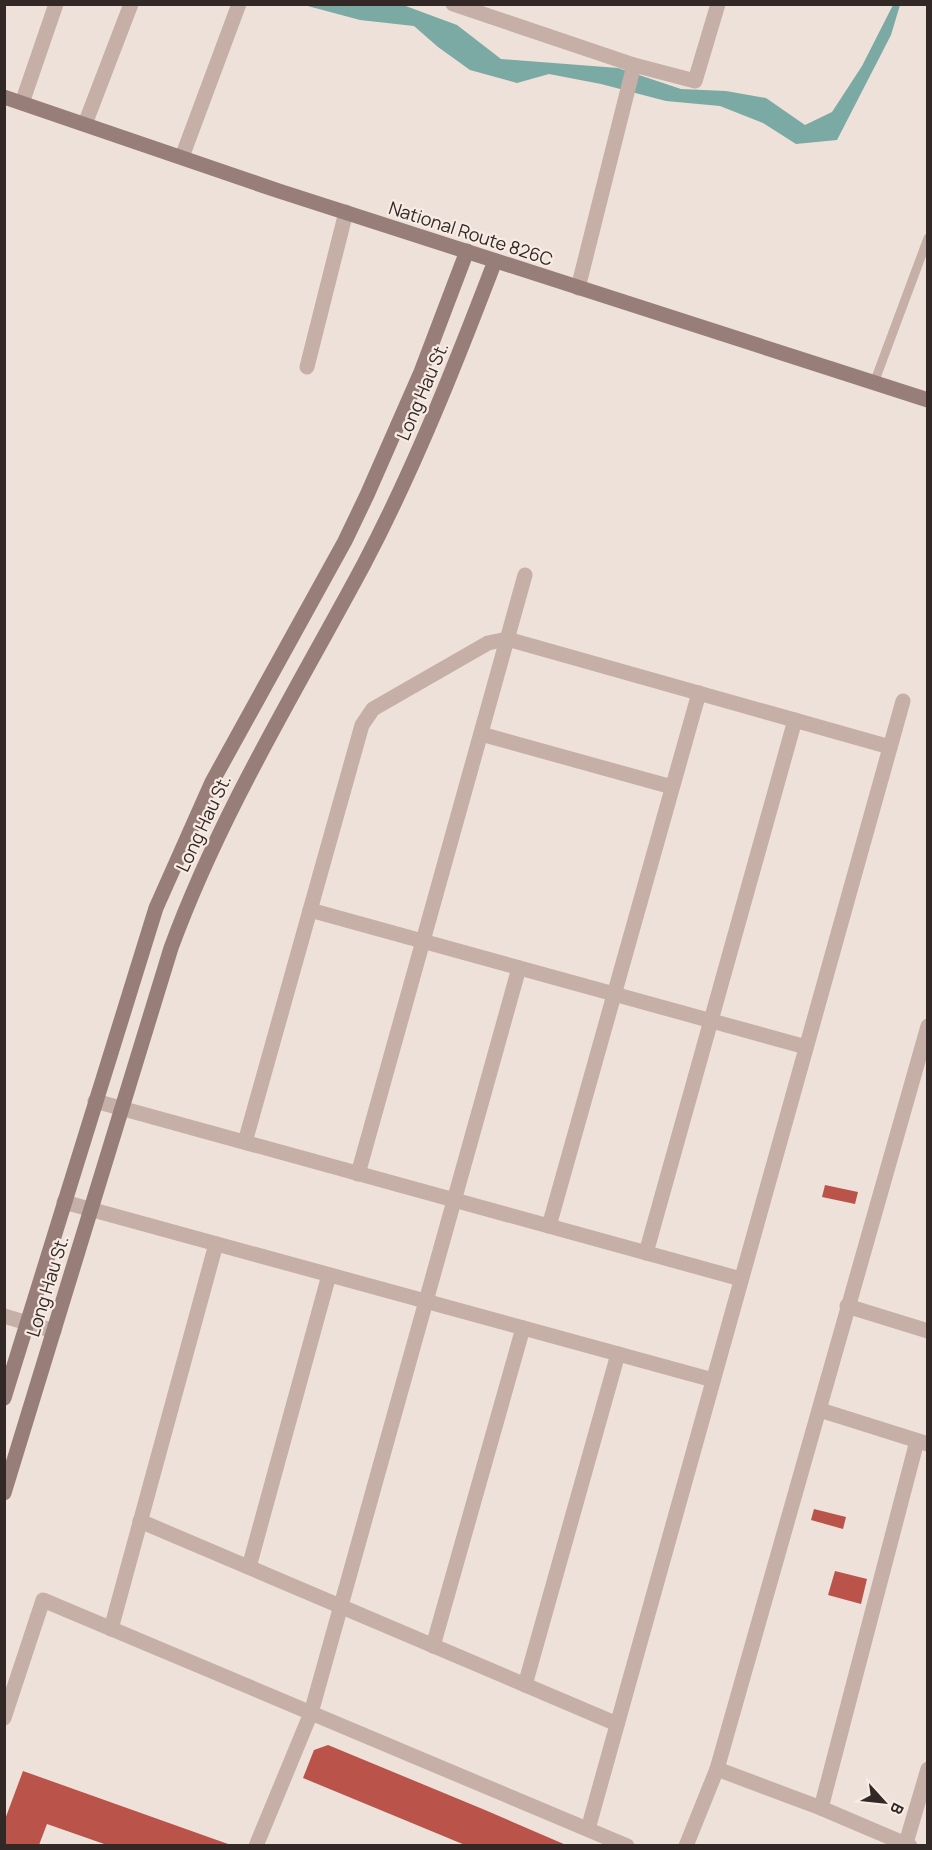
<svg xmlns="http://www.w3.org/2000/svg" width="932" height="1850" viewBox="0 0 932 1850" font-family="Manrope,sans-serif">
  <style>
    .water { fill: #7ba9a3 }
    .building { fill: #ba544b }
    .lines { fill: none; stroke-linecap: round; stroke-linejoin: round }
    .lane { stroke: #c5afa6; stroke-width: 9 }
    .street { stroke: #c5afa6; stroke-width: 15 }
    .secondary { stroke: #987e78; stroke-width: 15 }
    .labels { text-anchor: middle; dominant-baseline: central; stroke-width: 4.5; stroke-linejoin: round; paint-order: stroke }
    .street-label { font-size: 18px; fill: #322826; stroke: #f7ebe4 }
  </style>
  <rect width="100%" height="100%" fill="#eee1d9"/>
  <polygon class="water" points="304,5 403,5 457,25 501,59 618,68 681,89 726,91 766,98 805,125 832,112 862,66 893,5 900,5 891,35 837,140 796,144 763,123 720,106 666,101 601,84 549,74 517,83 470,70 438,47 414,26 360,20"/>
  <g class="building">
    <polygon points="825,1185 858,1192 855,1204 822,1197"/>
    <polygon points="814,1509 846,1517 843,1529 811,1520"/>
    <polygon points="835,1571 867,1579 861,1604 828,1595"/>
    <polygon points="328,1745 485,1810 566,1845 465,1845 303,1778 314,1750"/>
    <polygon points="23,1771 228,1844 228,1845 107,1845 47,1824 39,1845 4,1845 4,1822"/>
  </g>
  <g class="lines">
    <polyline class="lane" points="874,383 928,238"/>
    <g class="street">
      <polyline points="453,4 634,65 695,81 718,4"/>
      <polyline points="22,103 56,4"/>
      <polyline points="85,124 131,4"/>
      <polyline points="182,157 239,4"/>
      <polyline points="578,288 634,65"/>
      <polyline points="307,367 346,212"/>
      <polyline points="481,734 672,787"/>
      <polyline points="310,910 806,1047"/>
      <polyline points="95,1101 741,1279"/>
      <polyline points="245,1142 362,725 373,709 488,643 507,639 890,747"/>
      <polyline points="358,1174 525,575"/>
      <polyline points="64,1202 713,1380"/>
      <polyline points="549,1226 699,693"/>
      <polyline points="646,1253 795,720"/>
      <polyline points="847,1306 928,1331"/>
      <polyline points="4,1316 54,1331"/>
      <polyline points="820,1410 928,1444"/>
      <polyline points="140,1521 617,1724"/>
      <polyline points="249,1567 329,1275"/>
      <polyline points="111,1629 216,1244"/>
      <polyline points="433,1646 523,1328"/>
      <polyline points="525,1685 618,1354"/>
      <polyline points="4,1718 43,1600 627,1846"/>
      <polyline points="717,1769 821,1808 910,1846"/>
      <polyline points="821,1808 917,1441"/>
      <polyline points="588,1829 903,701"/>
      <polyline points="906,1843 928,1769"/>
      <polyline points="256,1846 311,1713 519,968"/>
      <polyline points="686,1846 717,1769 928,1026"/>
    </g>
    <g class="secondary">
      <polyline points="4,97 279,191 928,400"/>
      <polyline points="4,1398 156,908 212,782 345,541 367,495 421,372 467,251"/>
      <path d="M4,1493L171,948C221,812 296,691 364,564C415,467 456,363 495,261"/>
    </g>
  </g>
  <g class="labels">
    <g class="street-label">
      <text transform="translate(471 233) rotate(18)">National Route 826C</text>
      <text transform="translate(422 391) rotate(-67)">Long Hau St.</text>
      <text transform="translate(203 823) rotate(-65)">Long Hau St.</text>
      <text transform="translate(47 1286) rotate(-73)">Long Hau St.</text>
    </g>
  </g>
  <rect width="932" height="1850" fill="none" stroke="#322826" stroke-width="12"/>
  <g transform="translate(884 1802) rotate(117)" stroke="#f7ebe4" stroke-width="4.5" paint-order="stroke">
  <path d="M0-4.5L10 22L0 15L-10 22Z" fill="#322826"/>
  <text y="-9" font-size="16" font-weight="bold" text-anchor="middle" fill="#322826">B</text>
  </g>
</svg>
